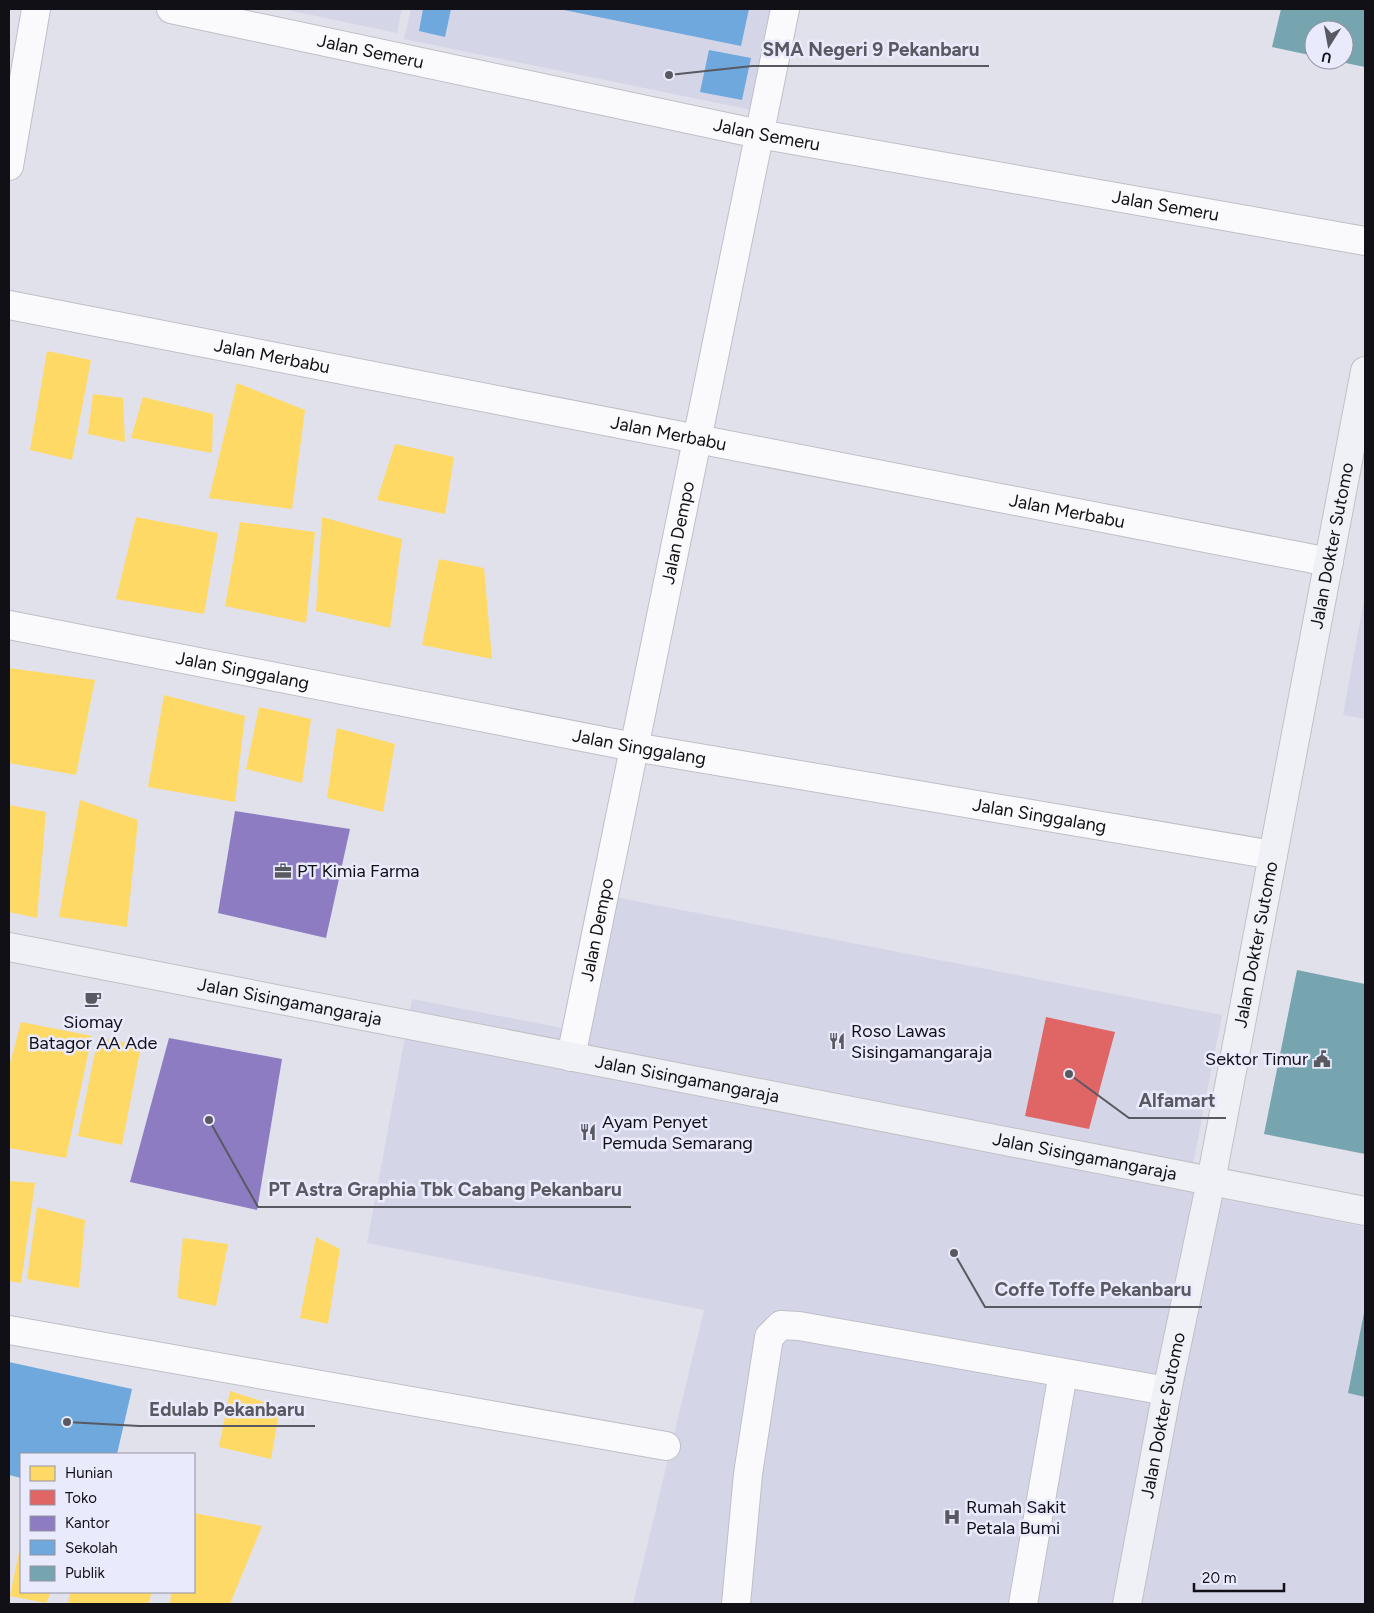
<svg xmlns="http://www.w3.org/2000/svg" width="1374" height="1613" viewBox="0 0 1374 1613" font-family="Figtree,sans-serif">
  <style>
    .built { fill: #d5d5e8 }
    .homes { fill: #ffd966 }
    .shops { fill: #e06666 }
    .offices { fill: #8e7cc3 }
    .schools { fill: #6fa8dc }
    .public { fill: #76a5af }
    .lines { fill: none; stroke-linecap: round; stroke-linejoin: round }
    .minor-casing { stroke: #bfbfc8; stroke-width: 30 }
    .major-casing { stroke: #c0c0c5; stroke-width: 30 }
    .minor { stroke: #fafafc; stroke-width: 28 }
    .major { stroke: #f0f0f7; stroke-width: 28 }
    .labels { text-anchor: middle; dominant-baseline: central; stroke-width: 5; stroke-linejoin: round; paint-order: stroke }
    .street-label { font-size: 18px; fill: #101016; stroke: #eaeafd }
    .poi-label { font-size: 18px; fill: #101016; stroke: #eaeafd; text-anchor: start }
    .leader { fill: none; stroke: #595961; stroke-width: 2 }
    .callout-dot { fill: #595961; stroke: #eaeafd; stroke-width: 2 }
    .callout-label { font-size: 19px; text-anchor: middle; font-weight: bold; fill: #595961; stroke: #eaeafd; stroke-width: 5; stroke-linejoin: round; paint-order: stroke }
  </style>
  <rect width="100%" height="100%" fill="#e1e1ec"/>
  <g class="built">
    <polygon points="283,9 402,9 397,33"/>
    <polygon points="411,9 773,9 752,110 404,39"/>
    <polygon points="1365,594 1365,719 1343,715"/>
    <polygon points="589,892 1222,1015 1188,1190 1365,1227 1365,1604 633,1604 704,1310 367,1243 412,999 562,1028"/>
  </g>
  <g class="homes">
    <polygon points="47,351 91,360 72,460 30,450"/>
    <polygon points="237,383 305,410 292,509 209,498"/>
    <polygon points="93,394 123,398 125,442 88,434"/>
    <polygon points="143,397 213,414 212,453 131,438"/>
    <polygon points="395,444 454,457 445,514 377,500"/>
    <polygon points="136,517 218,533 204,614 116,599"/>
    <polygon points="322,517 402,539 390,628 316,611"/>
    <polygon points="240,522 315,532 306,623 225,606"/>
    <polygon points="439,559 484,568 492,659 422,645"/>
    <polygon points="9,668 95,680 76,775 9,763"/>
    <polygon points="164,695 245,716 235,802 148,787"/>
    <polygon points="259,707 311,719 302,783 246,769"/>
    <polygon points="337,728 395,744 383,812 327,798"/>
    <polygon points="80,800 138,820 127,927 59,917"/>
    <polygon points="9,805 46,812 37,918 9,912"/>
    <polygon points="21,1022 92,1036 66,1158 9,1148 9,1067"/>
    <polygon points="98,1037 141,1046 122,1145 78,1136"/>
    <polygon points="9,1181 35,1183 21,1283 9,1281"/>
    <polygon points="37,1207 85,1220 79,1288 27,1279"/>
    <polygon points="316,1237 340,1249 328,1324 300,1318"/>
    <polygon points="183,1238 228,1244 216,1306 177,1298"/>
    <polygon points="230,1391 280,1407 271,1459 219,1447"/>
    <polygon points="194,1513 262,1526 230,1604 170,1604 171,1592 194,1592"/>
    <polygon points="20,1547 21,1592 51,1592 46,1603 10,1596"/>
    <polygon points="70,1592 152,1592 148,1604 68,1604"/>
  </g>
  <polygon class="shops" points="1046,1017 1115,1032 1089,1129 1025,1116"/>
  <g class="offices">
    <polygon points="235,811 350,829 326,938 218,913"/>
    <polygon points="169,1038 282,1059 257,1210 130,1182"/>
  </g>
  <g class="schools">
    <polygon points="423,9 451,9 445,37 419,31"/>
    <polygon points="559,9 749,9 741,46"/>
    <polygon points="709,50 751,58 742,100 700,92"/>
    <polygon points="9,1362 132,1389 117,1454 21,1454 21,1478 9,1475"/>
  </g>
  <g class="public">
    <polygon points="1281,9 1365,9 1365,67 1336,61 1344,60 1344,30 1314,30 1314,56 1272,47"/>
    <polygon points="1297,970 1365,984 1365,1154 1264,1134"/>
    <polygon points="1364,1313 1365,1313 1365,1397 1348,1393"/>
  </g>
  <g class="lines">
    <g class="minor-casing">
      <g id="minor">
        <path id="s1" d="M171,9L759,134L1365,241"/>
        <polyline points="9,166 36,9"/>
        <path id="s2" d="M9,305L1329,562"/>
        <path id="s3" d="M9,625L634,747L1273,855"/>
        <path id="s4" d="M571,1057L785,9"/>
        <polyline points="9,1330 666,1446"/>
        <polyline points="736,1604 748,1474 769,1337 781,1325 799,1326 1167,1391"/>
        <polyline points="1023,1604 1063,1373"/>
      </g>
    </g>
    <g class="major-casing">
      <g id="major">
        <path id="s5" d="M9,947L1365,1211"/>
        <path id="s6" d="M1127,1604L1167,1391L1211,1181L1365,371"/>
      </g>
    </g>
    <use href="#minor" class="minor"/>
    <use href="#major" class="major"/>
  </g>
  <defs>
    <g id="office-bare" transform="scale(1.35)"><path d="M-6-3h4V-5.5h4V-3h4V5H-6ZM-1-4.5V-3h2v-1.5ZM-6 0V1H6V0Z" fill="#595961" stroke="#eaeafd" stroke-width="2.5" paint-order="stroke"/></g>
    <g id="cafe-bare" transform="scale(1.35)"><path d="M-5.5-4.5H6V0H3Q3 3.5 0 3.5H-2.5Q-5.5 3.5-5.5 0ZM3-3.2v2h1.7v-2ZM-6 4.5H4V6H-6Z" fill="#595961" stroke="#eaeafd" stroke-width="2.5" paint-order="stroke"/></g>
    <g id="restaurant-bare" transform="scale(1.35)"><path d="M-5-6h1v4h1v-4h1v4h1v-4h1v5L-1.5 .5V6h-2V.5L-5-1ZM5-6V6H3V1.5H1.5Q1.5-4 5-6Z" fill="#595961" stroke="#eaeafd" stroke-width="2.5" paint-order="stroke"/></g>
    <g id="civic-bare" transform="scale(1.35)"><path d="M-.6-6.5H3V-4.5H.6V-3L4-1V1h2V6H-6V1h2V-1L-.6-3ZM-1.2 2.5V6h2.4V2.5Z" fill="#595961" stroke="#eaeafd" stroke-width="2.5" paint-order="stroke"/></g>
    <g id="hospital-bare" transform="scale(1.35)"><path d="M-5-5h3v3.5h4V-5h3V5h-3V1.5h-4V5h-3Z" fill="#595961" stroke="#eaeafd" stroke-width="2.5" paint-order="stroke"/></g>
  </defs>
  <g fill-rule="evenodd">
    <use href="#office-bare" x="283" y="871"/>
    <use href="#cafe-bare" x="93" y="999"/>
    <use href="#restaurant-bare" x="837" y="1041"/>
    <use href="#civic-bare" x="1322" y="1059"/>
    <use href="#restaurant-bare" x="588" y="1132"/>
    <use href="#hospital-bare" x="952" y="1517"/>
  </g>
  <g class="labels">
    <g class="street-label">
      <text stroke="none"><textPath href="#s1" startOffset="204">Jalan Semeru</textPath></text>
      <text stroke="none"><textPath href="#s1" startOffset="609">Jalan Semeru</textPath></text>
      <text stroke="none"><textPath href="#s1" startOffset="1014">Jalan Semeru</textPath></text>
      <text stroke="none"><textPath href="#s2" startOffset="268">Jalan Merbabu</textPath></text>
      <text stroke="none"><textPath href="#s2" startOffset="672">Jalan Merbabu</textPath></text>
      <text stroke="none"><textPath href="#s2" startOffset="1078">Jalan Merbabu</textPath></text>
      <text stroke="none"><textPath href="#s4" startOffset="535">Jalan Dempo</textPath></text>
      <text stroke="none"><textPath href="#s6" startOffset="1078">Jalan Dokter Sutomo</textPath></text>
      <text stroke="none"><textPath href="#s3" startOffset="238">Jalan Singgalang</textPath></text>
      <text stroke="none"><textPath href="#s3" startOffset="642">Jalan Singgalang</textPath></text>
      <text stroke="none"><textPath href="#s3" startOffset="1048">Jalan Singgalang</textPath></text>
      <text stroke="none"><textPath href="#s4" startOffset="130">Jalan Dempo</textPath></text>
      <text stroke="none"><textPath href="#s6" startOffset="672">Jalan Dokter Sutomo</textPath></text>
      <text stroke="none"><textPath href="#s5" startOffset="286">Jalan Sisingamangaraja</textPath></text>
      <text stroke="none"><textPath href="#s5" startOffset="691">Jalan Sisingamangaraja</textPath></text>
      <text stroke="none"><textPath href="#s5" startOffset="1096">Jalan Sisingamangaraja</textPath></text>
      <text stroke="none"><textPath href="#s6" startOffset="192">Jalan Dokter Sutomo</textPath></text>
    </g>
    <g class="poi-label">
      <text x="297" y="871">PT Kimia Farma</text>
      <text x="93" y="1022" text-anchor="middle">Siomay<tspan x="93" dy="21">Batagor AA Ade</tspan></text>
      <text x="851" y="1031">Roso Lawas<tspan x="851" dy="21">Sisingamangaraja</tspan></text>
      <text x="1308" y="1059" text-anchor="end">Sektor Timur</text>
      <text x="602" y="1122">Ayam Penyet<tspan x="602" dy="21">Pemuda Semarang</tspan></text>
      <text x="966" y="1507">Rumah Sakit<tspan x="966" dy="21">Petala Bumi</tspan></text>
    </g>
  </g>
  <path class="leader" d="M669 75L752 66H989M1069 1074L1129 1118H1226M209 1120L258 1207H631M954 1253L985 1307H1202M67 1422L139 1426H315"/>
  <g class="callout-dot">
    <circle cx="669" cy="75" r="5"/>
    <circle cx="1069" cy="1074" r="5"/>
    <circle cx="209" cy="1120" r="5"/>
    <circle cx="954" cy="1253" r="5"/>
    <circle cx="67" cy="1422" r="5"/>
  </g>
  <g class="callout-label">
    <text x="871" y="56">SMA Negeri 9 Pekanbaru</text>
    <text x="1177" y="1107">Alfamart</text>
    <text x="445" y="1196">PT Astra Graphia Tbk Cabang Pekanbaru</text>
    <text x="1093" y="1296">Coffe Toffe Pekanbaru</text>
    <text x="227" y="1416">Edulab Pekanbaru</text>
  </g>
  <rect width="1374" height="1613" fill="none" stroke="#101016" stroke-width="20"/>
  <rect x="20" y="1453" width="175" height="140" fill="#eaeafd" stroke="#9393a1"/>
  <rect x="30" y="1466" width="25" height="15" fill="#ffd966" stroke="#9393a1"/>
  <text x="65" y="1478" font-size="15" fill="#101016">Hunian</text>
  <rect x="30" y="1490" width="25" height="15" fill="#e06666" stroke="#9393a1"/>
  <text x="65" y="1503" font-size="15" fill="#101016">Toko</text>
  <rect x="30" y="1516" width="25" height="15" fill="#8e7cc3" stroke="#9393a1"/>
  <text x="65" y="1528" font-size="15" fill="#101016">Kantor</text>
  <rect x="30" y="1540" width="25" height="15" fill="#6fa8dc" stroke="#9393a1"/>
  <text x="65" y="1553" font-size="15" fill="#101016">Sekolah</text>
  <rect x="30" y="1566" width="25" height="15" fill="#76a5af" stroke="#9393a1"/>
  <text x="65" y="1578" font-size="15" fill="#101016">Publik</text>
  <g transform="translate(1329 45) rotate(191)"><circle r="24" fill="#eaeafd" stroke="#9393a1"/>
  <path d="M0-4L9 19L0 12L-9 19Z" fill="#595961"/>
  <text y="-8" font-size="14" font-weight="bold" text-anchor="middle" fill="#101016">U</text>
  </g>
  <path d="M1194 1583v8h90v-8" fill="none" stroke="#101016" stroke-width="2.5"/>
  <text x="1202" y="1583" font-size="15" fill="#101016" stroke="#eaeafd" stroke-width="4" paint-order="stroke">20 m</text>
</svg>
